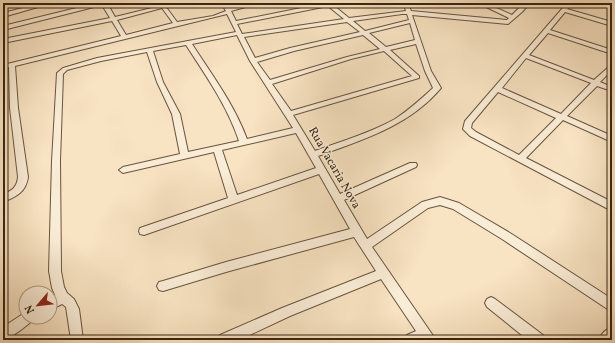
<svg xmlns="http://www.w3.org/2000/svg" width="615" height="343" viewBox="0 0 615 343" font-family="Vollkorn,serif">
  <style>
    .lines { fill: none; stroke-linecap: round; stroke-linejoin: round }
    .minor-casing { stroke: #69543c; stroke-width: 2 }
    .minor { fill: #faedd7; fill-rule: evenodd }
    .labels { text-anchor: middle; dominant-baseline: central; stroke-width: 3; stroke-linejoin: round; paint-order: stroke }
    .street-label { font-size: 12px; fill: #39240f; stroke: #faedd7 }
  </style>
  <rect width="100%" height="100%" fill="#f8e3c2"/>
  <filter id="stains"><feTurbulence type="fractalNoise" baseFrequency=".005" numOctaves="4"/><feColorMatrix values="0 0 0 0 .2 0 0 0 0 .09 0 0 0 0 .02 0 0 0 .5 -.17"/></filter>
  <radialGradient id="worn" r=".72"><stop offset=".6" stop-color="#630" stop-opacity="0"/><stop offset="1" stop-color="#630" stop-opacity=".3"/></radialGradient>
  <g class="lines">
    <g class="minor-casing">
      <g id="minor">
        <polygon points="43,3 52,3 3,17 3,13"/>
        <path d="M97,3H107L115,17L160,6L157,3H163L164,5L180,3L166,7L177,22L213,16L226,11L221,3H227L229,8L251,3H261L231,11L236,21L326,3H335V5H333L349,18L406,11L404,5L401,3H408L411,11L507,20L509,18L478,3H485L512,15L524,3H530L522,12L508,24L412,15L431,71L441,88C409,126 362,140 318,156L340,194L410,163H416L417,165L416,167L344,200L367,239L422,202L440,197L459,203L510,233L612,299V312L502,239L453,209L440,205L428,208L372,247L436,340H406L407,335L416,331L381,279L290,316L239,340H219L220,335L282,308L376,271L354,237L226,272L163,291L159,290L157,286L159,282L163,281L226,262L350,229L319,174L144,235L140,234L139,231L140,228L228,198L214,152L123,173L119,170L123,167L180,154L172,114L157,82L147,52L101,61L67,70L63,74L60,161L61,271L64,287L67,293L74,299L79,309L83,340H71L66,307L62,304L50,310V298L55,295L52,288L49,271L52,161L57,73L63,68L97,58L236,32L227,14L15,66L18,108L28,177C26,192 16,197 3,202V194C12,191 17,187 18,177L10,108L9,67L3,69V65L121,36L112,21L3,43V39L110,18L102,5L3,30V26ZM328,6L344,19L242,34L237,24ZM162,8L173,23L126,35L117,20ZM402,14H407L409,20L365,31L353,21ZM347,22L360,32L290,48L255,58L244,37ZM410,23L415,40L386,47L369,33ZM237,35L250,61L293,128L247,139C234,104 212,75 192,44ZM363,35L380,49L347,57L270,80L257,62L294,51ZM416,44L425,71L433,88C421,99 409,110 395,119C370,133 342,141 315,151L293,115L419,78V76L390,50ZM186,45C206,76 227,105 239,141L188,152L180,114L163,82L153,51ZM384,51L412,76L291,111L272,84L351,59ZM296,133L316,168L237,195L222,150Z"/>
        <path d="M567,3H573L567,9L612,22V26L565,12L550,30L612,50V54L548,33L529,55L594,80L612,64V70L600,82L612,87V91L597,86L567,116L612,136V142L563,120L526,158L612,202V211L470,136L463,129L465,121ZM526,58L591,83L561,114L502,88ZM498,92L556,118L519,155L476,132L471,128L472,123Z"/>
        <polygon points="491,297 495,299 543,335 544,340 528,340 487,307 485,303 487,299"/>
        <path d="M26,312V317H35C33,322 8,340 3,340V327Z"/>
        <path d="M612,327V340H599C601,334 606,329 612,327Z"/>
      </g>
    </g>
    <use href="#minor" class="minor"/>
  </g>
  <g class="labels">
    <g class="street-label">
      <text transform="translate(334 168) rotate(60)">Rua Vacaria Nova</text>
    </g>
  </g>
  <rect width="615" height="343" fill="none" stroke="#f8e3c2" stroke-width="16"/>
  <rect x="4" y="4" width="607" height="335" fill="none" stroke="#39240f" stroke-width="2"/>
  <rect x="8" y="8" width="599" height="327" fill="none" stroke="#39240f"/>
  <g transform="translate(38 305) rotate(242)"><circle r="19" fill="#faedd7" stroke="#ad9d87"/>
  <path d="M0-3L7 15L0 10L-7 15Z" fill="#8f2418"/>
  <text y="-6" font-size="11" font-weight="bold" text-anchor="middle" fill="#39240f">N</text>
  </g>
  <rect width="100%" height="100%" filter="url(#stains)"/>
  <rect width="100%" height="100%" fill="url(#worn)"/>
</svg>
